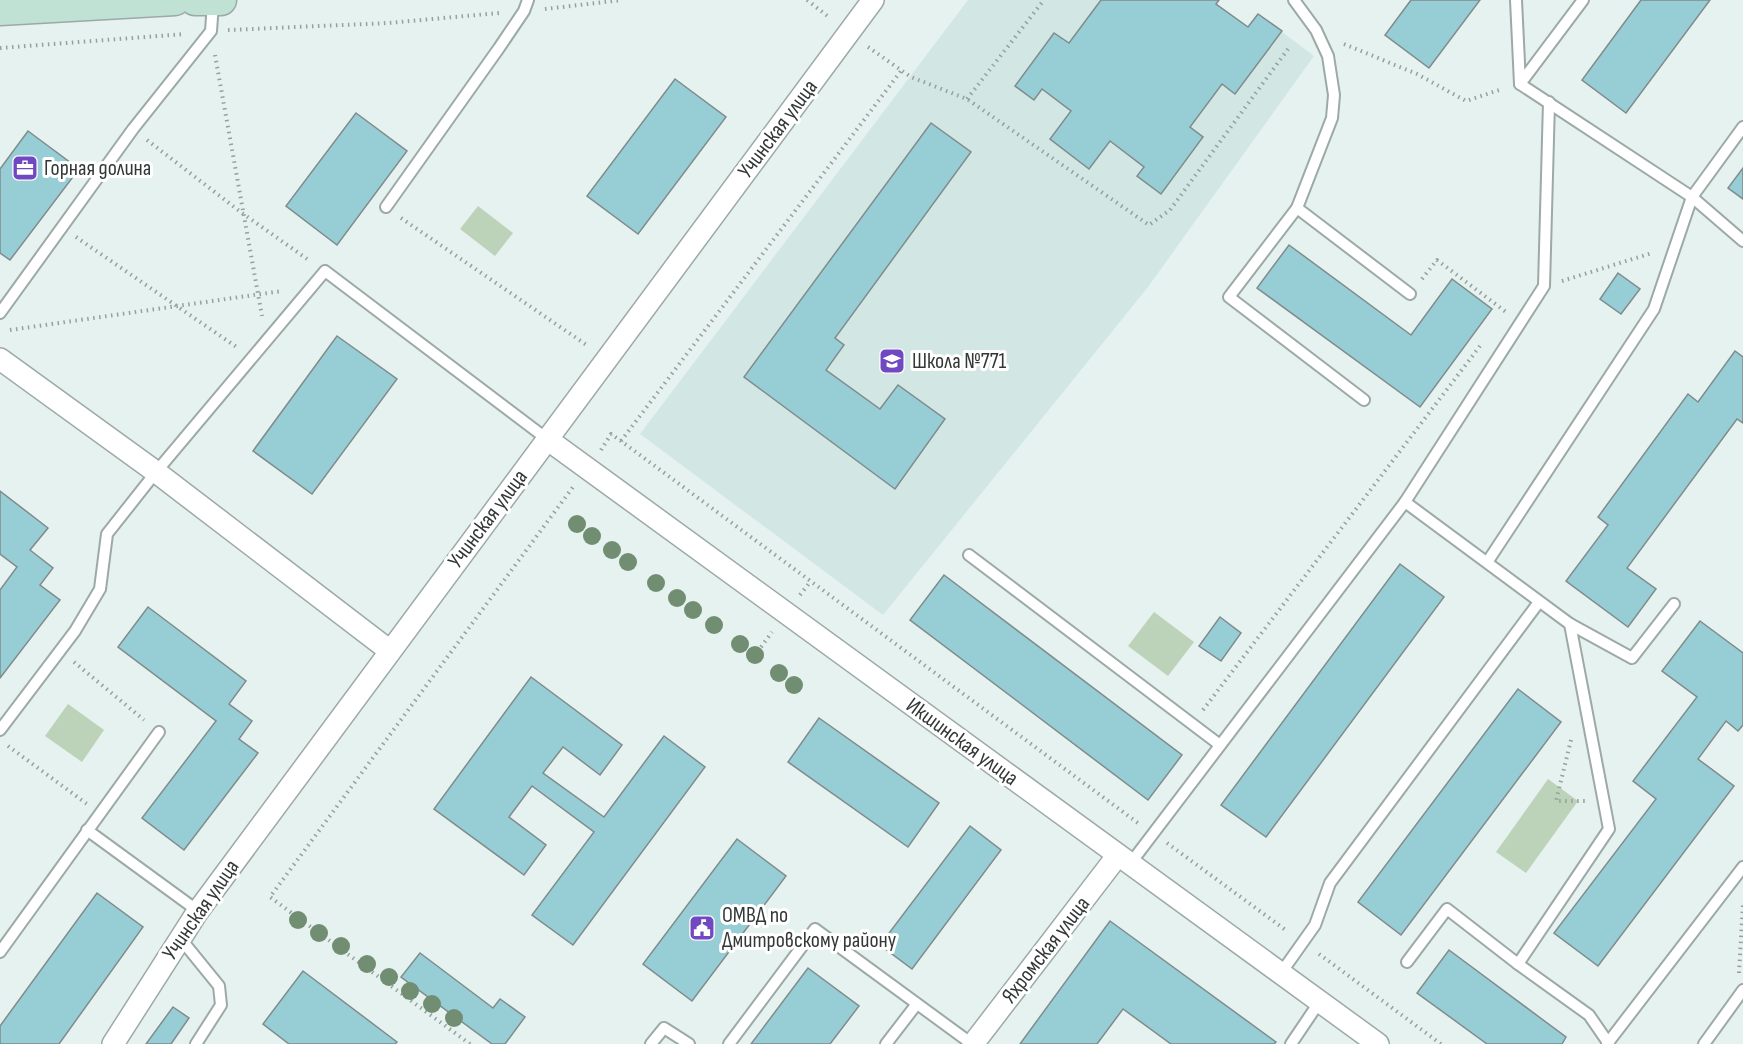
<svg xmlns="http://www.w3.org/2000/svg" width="1743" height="1044" viewBox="0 0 1743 1044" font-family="'Sofia Sans Condensed',sans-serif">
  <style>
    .built { fill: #d2e7e4 }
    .green { fill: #bdd3b9 }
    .building { fill: #97cdd4; stroke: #808b8c; stroke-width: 1.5 }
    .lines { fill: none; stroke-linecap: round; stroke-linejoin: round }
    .lane-casing { stroke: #9da9a7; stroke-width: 14 }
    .street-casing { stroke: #9da9a7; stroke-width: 24 }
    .secondary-casing { stroke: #9da9a7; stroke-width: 33 }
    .path { stroke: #96a09e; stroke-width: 4; stroke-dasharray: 1.5 4.5; stroke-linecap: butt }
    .lane { stroke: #fff; stroke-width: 10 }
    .street { stroke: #fff; stroke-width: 21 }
    .secondary { stroke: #bfe2d5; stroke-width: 30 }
    .tree { fill: #718d72 }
    .labels { text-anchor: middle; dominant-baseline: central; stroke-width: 6; stroke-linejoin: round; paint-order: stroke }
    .street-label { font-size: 22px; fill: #333837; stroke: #fff }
    .poi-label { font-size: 22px; fill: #333837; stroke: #fff; text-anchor: start }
  </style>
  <rect width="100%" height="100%" fill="#e5f2ef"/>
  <polygon class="built" points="968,0 1219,0 1216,4 1248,27 1258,14 1314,56 1148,287 883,615 640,434"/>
  <g class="green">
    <polygon points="478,206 513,233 495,256 460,229"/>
    <polygon points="1154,612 1194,642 1168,676 1128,646"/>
    <polygon points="68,704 104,730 82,762 45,736"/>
    <polygon points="1548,779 1578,801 1526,873 1496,852"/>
  </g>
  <g class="building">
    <polygon points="1101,0 1219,0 1216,4 1248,27 1258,14 1282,31 1235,94 1222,84 1190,127 1203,137 1161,194 1137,176 1144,167 1110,141 1089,169 1050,139 1071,111 1042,89 1034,100 1015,86 1054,33 1069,43"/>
    <polygon points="1411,0 1480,0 1429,68 1385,35"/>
    <polygon points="1641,0 1710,0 1626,113 1582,80"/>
    <polygon points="675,79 726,117 638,234 587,196"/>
    <polygon points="356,113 407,151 337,245 286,206"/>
    <polygon points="931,123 971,152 835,338 844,345 826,370 880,409 898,385 945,419 895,489 744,377"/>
    <polygon points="28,131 79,169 10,260 0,253 0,169"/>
    <polygon points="1743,168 1743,199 1728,188"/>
    <polygon points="1289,245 1411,335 1452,279 1492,309 1420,407 1257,288"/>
    <polygon points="1618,273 1640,289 1621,314 1600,299"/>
    <polygon points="337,336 397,379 312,494 253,451"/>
    <polygon points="1735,351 1743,357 1743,423 1737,419 1627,568 1656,589 1628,627 1566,581 1608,525 1598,517 1688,394 1698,402"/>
    <polygon points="0,491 48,528 30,550 53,568 40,585 60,600 0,678 0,590 17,567 0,554"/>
    <polygon points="1400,564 1444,597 1266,837 1221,805"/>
    <polygon points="944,575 1182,755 1148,800 910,620"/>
    <polygon points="148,607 246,681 229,704 252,721 239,739 258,753 184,850 142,818 216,721 118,647"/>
    <polygon points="1220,617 1241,633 1221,661 1199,646"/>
    <polygon points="1700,621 1743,653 1743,725 1738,731 1726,721 1698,759 1734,786 1598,966 1554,933 1656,799 1633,781 1697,697 1662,671"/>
    <polygon points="531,677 622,745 600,775 563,747 543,773 604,817 664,736 705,767 573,945 532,915 594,832 532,786 509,817 546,845 524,875 434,809"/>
    <polygon points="1518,689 1561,722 1401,935 1358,902"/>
    <polygon points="819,718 939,803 908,847 788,762"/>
    <polygon points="970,826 1001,850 912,969 880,945"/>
    <polygon points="737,839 786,876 692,1001 643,964"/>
    <polygon points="97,893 143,927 59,1044 0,1044 0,1026"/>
    <polygon points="1110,921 1276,1042 1274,1044 1171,1044 1123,1009 1097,1044 1020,1044"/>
    <polygon points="1449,950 1566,1037 1562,1044 1487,1044 1417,993"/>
    <polygon points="420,953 493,1008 500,999 525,1017 505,1044 492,1044 401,977"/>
    <polygon points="808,968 859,1006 830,1044 751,1044"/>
    <polygon points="303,971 397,1042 395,1044 289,1044 263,1024"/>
    <polygon points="173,1007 189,1018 171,1044 146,1044"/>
  </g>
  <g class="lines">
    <g class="lane-casing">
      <g id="lane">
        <polyline points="1294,0 1316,30 1328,56 1334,95 1332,118 1297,208 1229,297 1364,400"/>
        <polyline points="1516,0 1520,84 1583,0"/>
        <polyline points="1520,84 1692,197 1743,241"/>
        <polyline points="386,207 499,48 524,11 528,0"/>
        <polyline points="1297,208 1410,294"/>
        <polyline points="0,313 133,129 211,31 213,3"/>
        <polyline points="1405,502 1544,286 1549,102"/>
        <polyline points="969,555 1220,745"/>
        <polyline points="1488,561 1654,309 1692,197 1743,127"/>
        <polyline points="1570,624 1632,658 1674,604"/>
        <polyline points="0,730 75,631 100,589 107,534 156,472 325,271 547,439"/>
        <polyline points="87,830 198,911"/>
        <polyline points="1130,864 1405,502 1570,624 1609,829 1518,964 1589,1015 1609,1044"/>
        <polyline points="180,938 219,986 221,1005 196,1044"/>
        <polyline points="0,952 159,732"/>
        <polyline points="1407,962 1447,909 1518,964"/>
        <polyline points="1281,973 1315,925 1330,883 1539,602"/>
        <polyline points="651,1044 664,1028 689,1044"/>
        <polyline points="729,1044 815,929 972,1044"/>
        <polyline points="886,1044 916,1005"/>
        <polyline points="1291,1044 1320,1001"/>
        <polyline points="1607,1044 1743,867"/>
        <polyline points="1704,1044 1743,990"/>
      </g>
    </g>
    <g class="street-casing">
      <g id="street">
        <polyline points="0,359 156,472 390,651"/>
        <polyline points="547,439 1378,1044"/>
        <polyline points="113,1044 198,911 873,0"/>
        <polyline points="973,1044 1118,855"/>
      </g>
    </g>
    <g class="secondary-casing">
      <g id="secondary">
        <polyline points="195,0 221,0"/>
        <polyline points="0,10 175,0"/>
      </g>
    </g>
    <g class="path">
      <polyline points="807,0 830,18"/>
      <polyline points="545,9 622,0"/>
      <polyline points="228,30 388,23 499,13"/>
      <polyline points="1344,44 1417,74 1466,101 1502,89"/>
      <polyline points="868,47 911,77 967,99 1149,225 1170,210 1288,49"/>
      <polyline points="0,48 185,34"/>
      <polyline points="215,55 262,316"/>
      <polyline points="967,99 1044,0"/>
      <polyline points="147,140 242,213 310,261"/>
      <polyline points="401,218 588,346"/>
      <polyline points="76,237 238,348"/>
      <polyline points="1422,279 1437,260 1506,312"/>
      <polyline points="1562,281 1652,253"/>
      <polyline points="10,330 282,291"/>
      <polyline points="621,441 901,71"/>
      <polyline points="601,450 611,434 621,441 1138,823"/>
      <polyline points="800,595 811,581"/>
      <polyline points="761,647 772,632"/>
      <polyline points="74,662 144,720"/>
      <polyline points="1203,710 1480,346"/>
      <polyline points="1571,740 1556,801 1585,801"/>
      <polyline points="8,746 87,804"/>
      <polyline points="1167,843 1287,931"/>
      <polyline points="1319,954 1441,1044"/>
      <polyline points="1739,973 1743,904"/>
      <polyline points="470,1044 270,897 573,487"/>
    </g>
    <use href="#lane" class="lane"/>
    <use href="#street" class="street"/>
    <use href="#secondary" class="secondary"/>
  </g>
  <g class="tree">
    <circle cx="577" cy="524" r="9"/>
    <circle cx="592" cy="536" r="9"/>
    <circle cx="612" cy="550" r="9"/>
    <circle cx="628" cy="562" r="9"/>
    <circle cx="656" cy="583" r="9"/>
    <circle cx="677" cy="598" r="9"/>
    <circle cx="693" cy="610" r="9"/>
    <circle cx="714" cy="625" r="9"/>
    <circle cx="740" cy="644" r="9"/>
    <circle cx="755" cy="655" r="9"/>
    <circle cx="779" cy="673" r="9"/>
    <circle cx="794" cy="685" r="9"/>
    <circle cx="298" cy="920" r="9"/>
    <circle cx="319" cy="933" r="9"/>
    <circle cx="341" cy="946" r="9"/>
    <circle cx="367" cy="964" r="9"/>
    <circle cx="389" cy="977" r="9"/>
    <circle cx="410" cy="991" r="9"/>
    <circle cx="432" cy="1004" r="9"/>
    <circle cx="454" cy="1018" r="9"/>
  </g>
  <defs>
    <g id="office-square" transform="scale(1.35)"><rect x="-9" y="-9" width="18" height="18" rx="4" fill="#7049c2" stroke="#fff"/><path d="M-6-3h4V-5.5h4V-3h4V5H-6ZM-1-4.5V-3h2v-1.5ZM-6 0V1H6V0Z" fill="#fff"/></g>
    <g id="school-square" transform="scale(1.35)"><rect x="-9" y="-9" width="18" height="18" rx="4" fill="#7049c2" stroke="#fff"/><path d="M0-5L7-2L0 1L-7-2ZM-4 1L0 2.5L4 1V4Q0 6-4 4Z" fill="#fff"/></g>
    <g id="civic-square" transform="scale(1.35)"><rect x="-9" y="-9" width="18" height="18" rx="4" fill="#7049c2" stroke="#fff"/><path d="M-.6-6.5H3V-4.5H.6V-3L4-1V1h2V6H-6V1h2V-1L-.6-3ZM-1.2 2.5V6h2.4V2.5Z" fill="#fff"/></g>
  </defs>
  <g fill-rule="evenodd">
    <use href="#office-square" x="25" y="168"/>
    <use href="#school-square" x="892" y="361"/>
    <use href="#civic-square" x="702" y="928"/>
  </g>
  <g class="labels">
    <g class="street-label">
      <text transform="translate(778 129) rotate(-53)">Учинская улица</text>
      <text transform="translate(488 519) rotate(-53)">Учинская улица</text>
      <text transform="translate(962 742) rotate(36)">Икшинская улица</text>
      <text transform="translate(201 910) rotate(-55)">Учинская улица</text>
      <text transform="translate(1046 950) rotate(-52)">Яхромская улица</text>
    </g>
    <g class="poi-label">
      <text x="44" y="168">Горная долина</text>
      <text x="912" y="361">Школа №771</text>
      <text x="722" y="915">ОМВД по<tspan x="722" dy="25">Дмитровскому району</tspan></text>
    </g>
  </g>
</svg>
